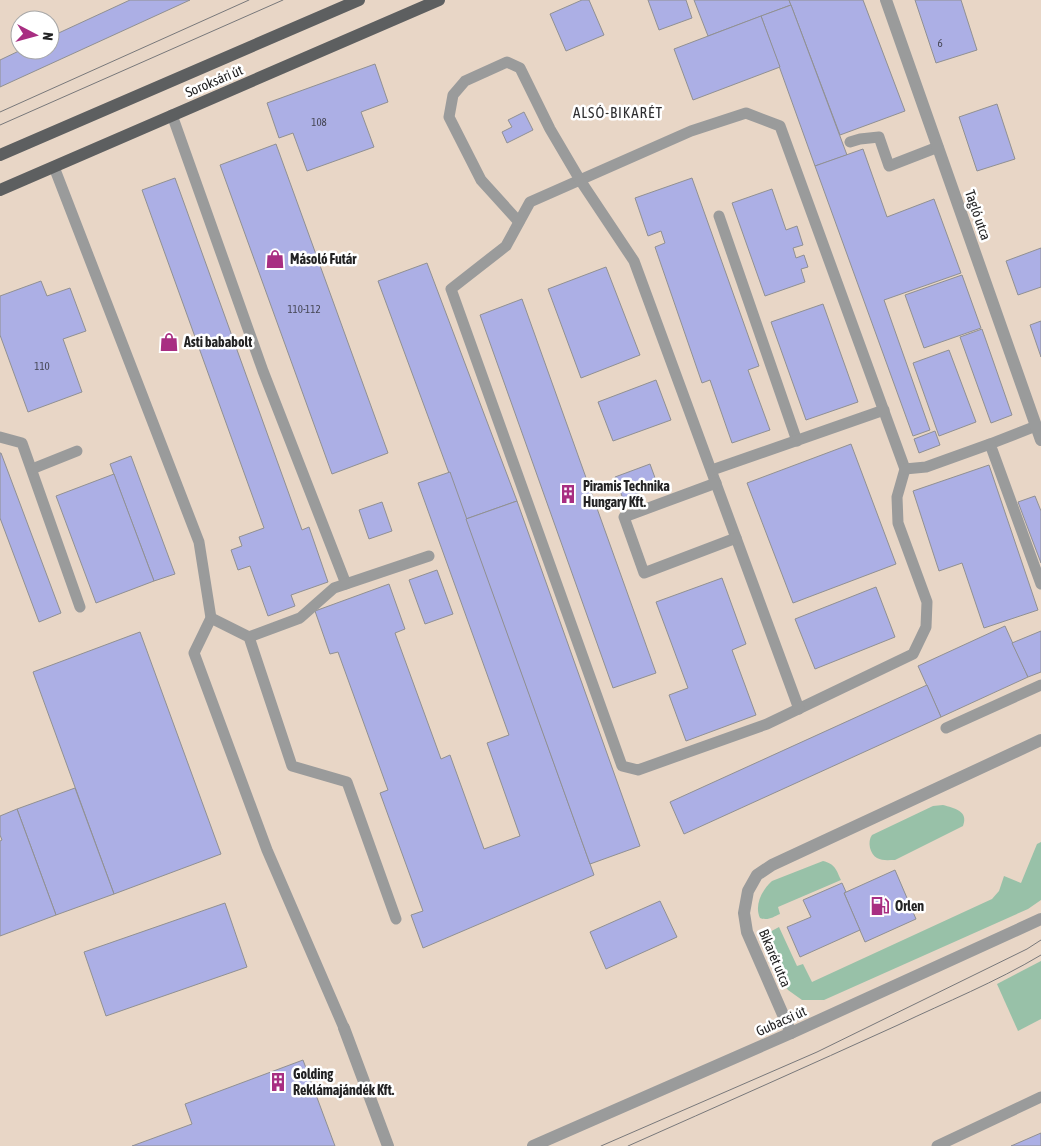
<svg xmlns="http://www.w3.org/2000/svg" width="1041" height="1146" viewBox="0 0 1041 1146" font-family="'Asap Condensed',sans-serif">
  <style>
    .industrial { fill: #e8d6c6; fill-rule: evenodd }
    .green { fill: #98c1a8 }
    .building { fill: #acafe5; stroke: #909092 }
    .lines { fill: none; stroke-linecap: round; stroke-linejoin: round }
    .service { stroke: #9a9b9b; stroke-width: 11 }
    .minor { stroke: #9a9b9b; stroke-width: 12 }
    .primary { stroke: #5d5f60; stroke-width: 12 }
    .tram { stroke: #78787a; stroke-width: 1 }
    .labels { text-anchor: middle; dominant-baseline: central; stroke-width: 5; stroke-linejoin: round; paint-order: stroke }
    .number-label { font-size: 11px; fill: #454654 }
    .street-label { font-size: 14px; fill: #232324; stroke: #fff }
    .poi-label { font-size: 14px; font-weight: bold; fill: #232324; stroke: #fff; text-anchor: start }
    .neighbourhood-label { font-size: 15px; letter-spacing: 1px; fill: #2e2e30; stroke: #fff }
  </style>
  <rect width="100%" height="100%" fill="#e3e3e6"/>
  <path class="industrial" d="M0,0H1041V1146H0ZM20,20H50V50H20Z"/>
  <g class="green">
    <path d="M943,805C954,808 969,811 963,826L895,860C889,860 882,861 877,858C870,854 867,842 872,835L933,806Z"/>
    <polygon points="1041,842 1041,900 1028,909 824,1000 802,1000 788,990 775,973 763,940 766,934 779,927 797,966 803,964 812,982 992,899 999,891 1004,876 1021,883 1037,844"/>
    <path d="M823,861C835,864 836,869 841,880L778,907L780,914C773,917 768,921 760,918C754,905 762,890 772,881Z"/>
    <polygon points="1041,961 1041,1019 1018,1031 997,984"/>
  </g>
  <g class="building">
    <polygon points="130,0 190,0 0,87 0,60 21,50 50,50 50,37"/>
    <polygon points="582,0 589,0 604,35 566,51 550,14"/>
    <polygon points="648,0 686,0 692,18 659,30"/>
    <polygon points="694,0 789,0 791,5 708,36"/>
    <polygon points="789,0 863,0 905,111 840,135"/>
    <polygon points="915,0 961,0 977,50 936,63"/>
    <polygon points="791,5 847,155 815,166 761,16"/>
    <polygon points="761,16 780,67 693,100 674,49"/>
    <polygon points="375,64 388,102 361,112 374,147 307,171 293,133 279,138 267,103"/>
    <polygon points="997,104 1015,159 977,171 959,117"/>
    <polygon points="524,112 533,130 507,143 502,132 512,127 508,120"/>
    <polygon points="276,144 388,453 332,474 220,165"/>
    <polygon points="863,149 887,217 934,199 961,273 884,300 930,430 913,436 815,166"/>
    <polygon points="175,178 302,530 309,527 328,582 291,595 295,606 268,616 250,566 238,570 231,550 242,546 239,537 264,528 142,190"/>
    <polygon points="692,178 759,366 748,370 770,430 732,443 710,380 702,383 655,247 665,243 661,231 648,236 635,198"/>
    <polygon points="772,189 786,230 797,226 803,245 793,248 796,258 804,255 808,267 801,269 805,282 765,296 732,203"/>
    <polygon points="1041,248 1041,287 1018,295 1006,261"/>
    <polygon points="427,263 517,501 466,519 378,281"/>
    <polygon points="606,267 640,355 581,378 548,289"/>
    <polygon points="962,275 981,328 924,348 905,295"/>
    <polygon points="41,281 47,296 70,288 86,331 63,339 82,392 28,412 0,335 0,296"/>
    <polygon points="522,299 656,673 613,688 480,315"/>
    <polygon points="823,304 858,402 806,420 771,322"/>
    <polygon points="1041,321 1041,357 1030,325"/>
    <polygon points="982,329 1012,415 991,423 960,337"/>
    <polygon points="949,350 976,422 939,436 913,363"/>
    <polygon points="656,380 671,420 613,441 598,402"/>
    <polygon points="935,431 940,445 919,453 914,439"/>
    <polygon points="851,444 896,564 793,603 747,483"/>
    <polygon points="0,453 1,453 61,613 39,622 0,518"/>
    <polygon points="131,456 175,574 154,581 110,464"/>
    <polygon points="650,464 658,486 623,499 615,477"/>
    <polygon points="989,465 1038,610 984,628 962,563 939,571 913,491"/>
    <polygon points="450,472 594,875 423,948 411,915 423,911 380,793 388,790 338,652 330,654 315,611 389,584 405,629 395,633 441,759 450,755 484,849 520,836 487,743 509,735 418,483"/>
    <polygon points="114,474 154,581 96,603 56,496"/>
    <polygon points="1035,496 1041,511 1041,563 1018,502"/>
    <polygon points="517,501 640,846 590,864 466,519"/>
    <polygon points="382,502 392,531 369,539 359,510"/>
    <polygon points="437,570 453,614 425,624 409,580"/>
    <polygon points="722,578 746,644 732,650 756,715 686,741 669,695 688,688 656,602"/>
    <polygon points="876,587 895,637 815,669 795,619"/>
    <polygon points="1005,626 1028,677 941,717 918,666"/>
    <polygon points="1041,631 1041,672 1028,677 1012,643"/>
    <polygon points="140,632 221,854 114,894 33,672"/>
    <polygon points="927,685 941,717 684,834 670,802"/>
    <polygon points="75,788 114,894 56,915 17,809"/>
    <polygon points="17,809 56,915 0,936 0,841 2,840 0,835 0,816"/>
    <polygon points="895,870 916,919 865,942 844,893"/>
    <polygon points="842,883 846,892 844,893 860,930 800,957 787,927 811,917 803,900"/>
    <polygon points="660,901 677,937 606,969 590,932"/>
    <polygon points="225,903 247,967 106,1016 84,952"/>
    <polygon points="303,1060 335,1146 132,1146 192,1124 185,1104"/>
    <polygon points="1041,1133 1041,1146 1011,1146"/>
  </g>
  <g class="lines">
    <g class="service">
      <polygon points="746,113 780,126 905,469 897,497 898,523 927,602 926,627 913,654 767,724 638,770 622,766 451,289 506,246 530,202 691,131"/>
      <polyline points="172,115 263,371 346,584"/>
      <polyline points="850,142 860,139 879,137 889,166 938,147"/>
      <polyline points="54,167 199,542 211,618 194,653 267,850 344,1028"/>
      <polyline points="719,216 797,441"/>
      <polyline points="519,222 481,180 449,117 453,95 465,81 507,62 520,68 550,129 580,180 634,261 799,709"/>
      <polyline points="1036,426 990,444 1041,584"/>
      <polyline points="0,437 22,443 80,607"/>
      <polyline points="32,469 77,451"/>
      <polyline points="905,469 926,467 990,444"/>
      <polyline points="712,470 884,410"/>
      <polyline points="716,483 624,517 644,573 736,538"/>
      <polyline points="211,618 249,637 292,766 347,782 396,919"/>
      <polyline points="249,637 300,618 334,588 429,556"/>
      <polyline points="946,728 1041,685"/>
      <polyline points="937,1146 1041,1097"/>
    </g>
    <g class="minor">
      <polyline points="886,0 1041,440"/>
      <polyline points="344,1028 388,1146"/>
      <polyline points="791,1033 747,932 744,913 748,891 757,875 772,865 1041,740"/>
      <polyline points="533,1146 791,1033 1041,919"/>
    </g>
    <g class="primary">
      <polyline points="0,155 359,0"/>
      <polyline points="0,190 439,0"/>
    </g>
    <g class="tram">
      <polyline points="0,112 249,0"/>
      <polyline points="0,125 283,0"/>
      <polyline points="601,1146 817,1052 1027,949 1041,940"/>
      <path d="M628,1146C718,1106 808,1066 898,1025C946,1002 996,982 1041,955"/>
    </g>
  </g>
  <defs>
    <g id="shop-bare" transform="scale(1.5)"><path d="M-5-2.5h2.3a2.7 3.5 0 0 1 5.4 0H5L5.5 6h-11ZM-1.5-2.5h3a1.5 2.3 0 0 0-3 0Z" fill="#a82e82" stroke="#fff" stroke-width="2.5" paint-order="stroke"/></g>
    <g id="building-bare" transform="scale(1.5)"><path d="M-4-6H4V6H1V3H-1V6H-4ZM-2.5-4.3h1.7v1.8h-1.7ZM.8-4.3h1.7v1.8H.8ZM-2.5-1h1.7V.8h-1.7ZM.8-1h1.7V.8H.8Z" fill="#a82e82" stroke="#fff" stroke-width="2.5" paint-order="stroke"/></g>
    <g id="fuel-bare" transform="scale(1.5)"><path d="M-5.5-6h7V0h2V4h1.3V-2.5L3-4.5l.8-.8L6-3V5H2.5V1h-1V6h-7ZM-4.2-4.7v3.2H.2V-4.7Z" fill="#a82e82" stroke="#fff" stroke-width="2.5" paint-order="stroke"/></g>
  </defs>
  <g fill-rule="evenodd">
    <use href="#shop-bare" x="275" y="259"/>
    <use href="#shop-bare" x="169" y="342"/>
    <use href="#building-bare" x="568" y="494"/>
    <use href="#fuel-bare" x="880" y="906"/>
    <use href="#building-bare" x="278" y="1082"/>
  </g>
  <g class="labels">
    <g class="number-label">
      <text x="940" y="43">6</text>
      <text x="319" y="122">108</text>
      <text x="304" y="309">110-112</text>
      <text x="42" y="366">110</text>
    </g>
    <g class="street-label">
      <text transform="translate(214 81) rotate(-23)">Soroksári út</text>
      <text transform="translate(978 215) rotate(71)">Tagló utca</text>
      <text transform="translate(775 958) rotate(67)">Bikarét utca</text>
      <text transform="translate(781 1021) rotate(-24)">Gubacsi út</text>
    </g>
    <g class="poi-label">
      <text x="290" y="259">Másoló Futár</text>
      <text x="184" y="342">Asti bababolt</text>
      <text x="583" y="486">Piramis Technika<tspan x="583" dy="16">Hungary Kft.</tspan></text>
      <text x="895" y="906">Orlen</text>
      <text x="293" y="1074">Golding<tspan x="293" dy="16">Reklámajándék Kft.</tspan></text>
    </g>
    <g class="neighbourhood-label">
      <text x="618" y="112">ALSÓ-BIKARÉT</text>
    </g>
  </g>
  <g transform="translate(35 35) rotate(96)"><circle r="24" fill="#ffffff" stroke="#a7a7a7"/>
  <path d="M0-4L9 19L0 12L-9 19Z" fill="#a82e82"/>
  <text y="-8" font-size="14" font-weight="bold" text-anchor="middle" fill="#232324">N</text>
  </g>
</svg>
